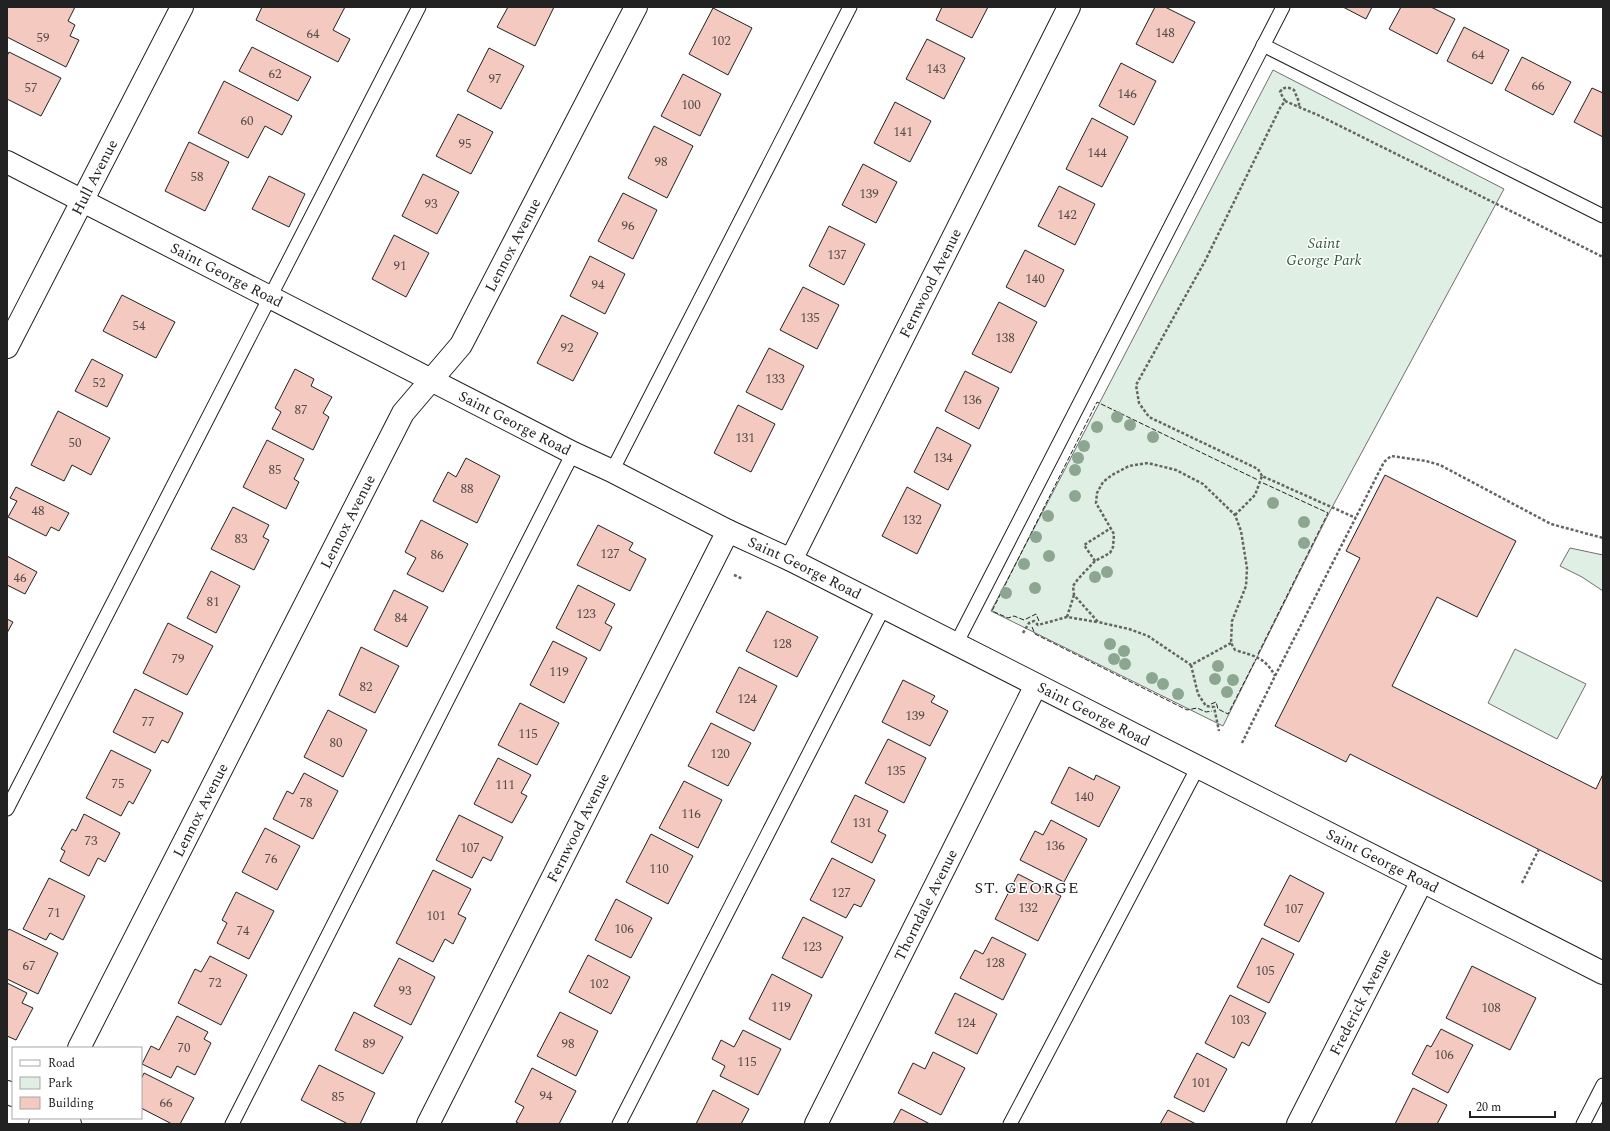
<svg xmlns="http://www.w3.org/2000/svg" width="1610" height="1131" viewBox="0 0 1610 1131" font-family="Spectral,serif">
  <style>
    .green { fill: #e0efe3; stroke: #6f6f6f }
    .building { fill: #f3c9c0; stroke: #222 }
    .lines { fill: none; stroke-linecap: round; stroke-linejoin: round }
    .service-casing { stroke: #222; stroke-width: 15 }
    .minor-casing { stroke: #222; stroke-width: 24 }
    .path { stroke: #646464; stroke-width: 2.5; stroke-dasharray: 3 2; stroke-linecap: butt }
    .service { stroke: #fff; stroke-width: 13 }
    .minor { stroke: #fff; stroke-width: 22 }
    .fence { stroke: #222; stroke-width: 1; stroke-dasharray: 5 2; stroke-linecap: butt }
    .tree { fill: #8da692 }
    .labels { text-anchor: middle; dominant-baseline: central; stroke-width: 3; stroke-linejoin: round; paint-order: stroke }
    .number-label { font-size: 13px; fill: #564c4a }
    .street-label { font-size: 15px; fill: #222; stroke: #fff }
    .park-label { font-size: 15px; font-style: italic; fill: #2f5e38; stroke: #fff }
    .neighbourhood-label { font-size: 16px; letter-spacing: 1px; fill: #222; stroke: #fff }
  </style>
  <rect width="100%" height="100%" fill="#fff"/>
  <g class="green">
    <polygon points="1273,70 1504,189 1329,513 1223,726 991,611"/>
    <polygon points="1570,548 1603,555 1603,591 1582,577 1560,566"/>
    <polygon points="1515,649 1586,684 1557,739 1488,703"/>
  </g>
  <g class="building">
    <polygon points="7,7 75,7 68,21 75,25 70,36 79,40 66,67 7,37"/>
    <polygon points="262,7 345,7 333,30 350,39 338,62 256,20"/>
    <polygon points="508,7 554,7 535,46 497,27"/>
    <polygon points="942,7 988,7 972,38 936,20"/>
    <polygon points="1155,7 1165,7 1195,22 1173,63 1136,44"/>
    <polygon points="1343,7 1372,7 1366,19"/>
    <polygon points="1401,7 1431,7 1455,19 1437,54 1389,29"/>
    <polygon points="713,8 752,28 728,75 689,54"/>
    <polygon points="1464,27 1509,50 1492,84 1447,61"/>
    <polygon points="927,39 965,58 944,99 906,79"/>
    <polygon points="252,47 311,77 298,101 239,71"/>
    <polygon points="489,48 524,66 501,109 467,91"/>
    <polygon points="9,52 61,78 41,116 7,99 7,56"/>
    <polygon points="1522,57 1571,82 1553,115 1505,90"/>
    <polygon points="1121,63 1156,81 1134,125 1099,106"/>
    <polygon points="683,74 721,94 700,136 661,116"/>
    <polygon points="224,81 292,116 282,135 265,126 248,158 198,133"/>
    <polygon points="1592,88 1603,93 1603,137 1574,122"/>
    <polygon points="895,102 931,121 910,162 874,143"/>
    <polygon points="458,114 493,132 471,174 436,156"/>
    <polygon points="1092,118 1128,137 1102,187 1066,169"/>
    <polygon points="654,126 693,146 667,198 628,178"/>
    <polygon points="189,142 229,162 205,211 165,191"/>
    <polygon points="863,164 897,182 876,223 842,205"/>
    <polygon points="423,174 459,192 437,234 402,216"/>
    <polygon points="269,176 305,194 289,227 252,209"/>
    <polygon points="1059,186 1095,204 1075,245 1038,226"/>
    <polygon points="623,193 657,210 633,259 598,241"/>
    <polygon points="829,226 865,244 844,285 809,266"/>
    <polygon points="394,235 429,253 406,297 372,279"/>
    <polygon points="1025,250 1064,270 1045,307 1006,287"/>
    <polygon points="590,256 625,274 605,314 570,296"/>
    <polygon points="803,287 839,305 817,349 780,330"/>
    <polygon points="122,295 175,322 156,358 103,331"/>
    <polygon points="999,302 1037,322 1011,373 972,354"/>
    <polygon points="562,315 598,333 573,381 537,363"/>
    <polygon points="769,348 804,366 782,410 746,392"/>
    <polygon points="92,359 123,375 107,407 75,391"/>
    <polygon points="295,369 314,379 311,386 332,397 323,413 329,417 313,450 272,429 281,412 275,408"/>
    <polygon points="965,371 999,388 979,429 945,411"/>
    <polygon points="738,405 775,424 751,472 714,453"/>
    <polygon points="58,411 110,438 91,475 72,465 64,481 31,465"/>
    <polygon points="937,427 971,445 948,490 914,472"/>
    <polygon points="267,440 304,459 294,479 299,482 286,509 243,487"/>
    <polygon points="466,458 500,476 477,523 433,501 448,472 456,477"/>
    <polygon points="1385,475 1516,541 1477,617 1437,597 1392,686 1596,789 1603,774 1603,882 1350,754 1346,762 1275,726 1360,558 1346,551"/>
    <polygon points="16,487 69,513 59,531 51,527 46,536 8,517 17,501 10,498"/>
    <polygon points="907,487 941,505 917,554 882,536"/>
    <polygon points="233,507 269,525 263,537 269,540 254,570 211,549"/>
    <polygon points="421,520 468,544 443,592 407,574 416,558 405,552"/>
    <polygon points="598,525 633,543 629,550 646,559 630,591 577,565"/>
    <polygon points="7,556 37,572 25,594 7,585"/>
    <polygon points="211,571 240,586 216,633 187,618"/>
    <polygon points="578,585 615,604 605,623 612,627 600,651 556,628"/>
    <polygon points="394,590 428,607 407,647 374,630"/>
    <polygon points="767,611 818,637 797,677 746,651"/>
    <polygon points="7,619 13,622 7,633"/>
    <polygon points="168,623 213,646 187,695 143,673"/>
    <polygon points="553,641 587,658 564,703 530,685"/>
    <polygon points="361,647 399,666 375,713 339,695"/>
    <polygon points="739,667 777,686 754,731 716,712"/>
    <polygon points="903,680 935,696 931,702 948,711 930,746 882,722"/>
    <polygon points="135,689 183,713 168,743 162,740 155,753 113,732"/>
    <polygon points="520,703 559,723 537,765 498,745"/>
    <polygon points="328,710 367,730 343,777 304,757"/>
    <polygon points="711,723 751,743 728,786 688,766"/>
    <polygon points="888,739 926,758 904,803 865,783"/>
    <polygon points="111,750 151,770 133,804 129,801 121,816 86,798"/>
    <polygon points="498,758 531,775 521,793 527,796 512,823 474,804"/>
    <polygon points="1069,767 1094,780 1096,775 1120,787 1099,827 1051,803"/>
    <polygon points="304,773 338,791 313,839 273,819 287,791 293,794"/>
    <polygon points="684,781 722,800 698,848 659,828"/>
    <polygon points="855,795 888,811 878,831 886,835 872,863 831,842"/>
    <polygon points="84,814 120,833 105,862 98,858 89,876 60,861 65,851 61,849 72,829 76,831"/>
    <polygon points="459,815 503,837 491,861 483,857 472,878 436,860"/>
    <polygon points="1051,820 1087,839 1064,882 1020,860 1035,831 1043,835"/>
    <polygon points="265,828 300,846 277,890 242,872"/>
    <polygon points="651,834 693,856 668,904 626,882"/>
    <polygon points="832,858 875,880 861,907 854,904 846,918 810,900"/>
    <polygon points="433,870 471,889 458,914 466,918 453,944 445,939 433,962 396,943"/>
    <polygon points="1018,874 1061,896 1038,941 995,919"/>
    <polygon points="1290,875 1324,893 1299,942 1264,925"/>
    <polygon points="49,878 85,896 63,940 50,933 46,940 23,929"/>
    <polygon points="236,892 274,911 249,959 217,943 227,923 222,920"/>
    <polygon points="616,899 652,918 631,958 595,940"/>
    <polygon points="803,917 843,937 822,978 782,958"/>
    <polygon points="9,929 58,953 38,994 7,979 7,932"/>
    <polygon points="992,937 1026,954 1003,1000 960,978 975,950 983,954"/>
    <polygon points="1262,938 1294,954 1269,1003 1237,987"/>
    <polygon points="588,955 630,977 611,1014 569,992"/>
    <polygon points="210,956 247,975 221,1025 178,1003 195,969 201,972"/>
    <polygon points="399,958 435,977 411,1025 374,1006"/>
    <polygon points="1472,966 1536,998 1510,1050 1446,1018"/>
    <polygon points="772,974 812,995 790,1040 749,1019"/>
    <polygon points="7,983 27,993 22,1003 33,1008 16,1040 7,1036"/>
    <polygon points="955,993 997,1014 977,1054 935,1033"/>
    <polygon points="1230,995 1266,1013 1249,1046 1242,1042 1234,1058 1205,1043"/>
    <polygon points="354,1012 403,1037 383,1074 335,1050"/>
    <polygon points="560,1012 598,1031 576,1076 537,1056"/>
    <polygon points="177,1016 208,1032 204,1039 211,1043 195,1075 177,1066 171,1078 142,1064 151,1046 159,1050"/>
    <polygon points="1441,1029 1473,1045 1448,1093 1412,1074 1427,1045 1431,1047"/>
    <polygon points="743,1030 781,1049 758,1095 720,1076 725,1066 712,1059 721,1040 734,1047"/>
    <polygon points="933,1052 965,1068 941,1115 898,1093 913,1063 925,1069"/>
    <polygon points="1197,1053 1227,1069 1204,1112 1174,1097"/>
    <polygon points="319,1065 375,1093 360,1124 348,1124 301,1100"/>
    <polygon points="532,1068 576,1091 559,1124 520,1124 516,1122 524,1107 515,1102"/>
    <polygon points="144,1073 194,1098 180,1124 172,1124 141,1108 141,1079"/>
    <polygon points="1413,1088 1447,1105 1437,1124 1395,1124"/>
    <polygon points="713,1090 749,1109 741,1124 696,1124"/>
    <polygon points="901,1109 930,1124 893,1124"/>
    <polygon points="1168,1110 1196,1124 1160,1124"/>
  </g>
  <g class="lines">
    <g class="service-casing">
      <g id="service">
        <polyline points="1263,45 1603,216"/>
        <polyline points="612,471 850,7"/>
        <polyline points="956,644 1283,7"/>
        <polyline points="7,809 419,7"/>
        <polyline points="232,1124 573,453"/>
        <polyline points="619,1124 884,607"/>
        <polyline points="1010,1124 1198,767"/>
        <polyline points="1583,1124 1603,1085"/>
      </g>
    </g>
    <g class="minor-casing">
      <g id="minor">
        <path id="s1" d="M7,162L573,453L612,471L728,531L791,560L1603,973"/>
        <path id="s2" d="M7,347L182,7"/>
        <path id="s3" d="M791,560L1069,7"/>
        <path id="s4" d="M79,1048L403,413L461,345L636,7"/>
        <polyline points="7,1092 13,1095"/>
        <polyline points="58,1118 70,1124"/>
        <polyline points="40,1124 43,1118"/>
        <path id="s5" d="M428,1124L728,531"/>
        <path id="s6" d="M816,1124L1036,685"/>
        <path id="s7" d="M1298,1124L1422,881"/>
      </g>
    </g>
    <g class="path">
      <path d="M1285,101L1280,92C1284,86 1288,87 1294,90L1299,102V107"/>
      <polyline points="1262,476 1258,469 1149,417 1139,403 1136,385 1205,261 1280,108 1285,101 1320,116 1603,257"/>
      <polyline points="1235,515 1255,495 1262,476 1356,518"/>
      <polyline points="1095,561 1084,545 1111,528"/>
      <polyline points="734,575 743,579"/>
      <polyline points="1067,617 1074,595"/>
      <polyline points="1023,633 1029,623 1034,621 1038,625 1067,617 1097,622"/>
      <path d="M1231,643L1191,665L1148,636L1129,629L1098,622L1074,595L1073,586L1078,579L1095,561L1110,553L1113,547L1114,534L1096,503L1097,493L1103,482L1112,475L1129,466L1148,463L1176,470L1203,484L1235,515L1241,531L1247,568L1246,586L1232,621L1231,643L1235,650C1254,656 1265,657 1275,676"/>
      <polyline points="1191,665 1198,694 1206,706 1214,707 1219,731"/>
      <polyline points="1242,743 1275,676 1384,462 1391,456 1426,461 1440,465 1551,524 1603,538"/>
      <polyline points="1522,883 1539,849"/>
    </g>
    <use href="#service" class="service"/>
    <use href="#minor" class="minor"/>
    <g class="fence">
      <polyline points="1039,621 1036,614 1024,620 1014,616 1008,618 992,611 1097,402 1258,480"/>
      <polyline points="1032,627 1035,634 1187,710 1197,708 1206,712 1212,711"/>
      <polyline points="1258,654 1328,513 1263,483"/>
      <polyline points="1211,704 1216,702 1218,709 1228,714 1256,659"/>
    </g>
  </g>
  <g class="tree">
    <circle cx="1117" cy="417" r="6"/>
    <circle cx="1130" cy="425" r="6"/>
    <circle cx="1097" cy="427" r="6"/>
    <circle cx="1153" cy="437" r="6"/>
    <circle cx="1084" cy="446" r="6"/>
    <circle cx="1078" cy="458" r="6"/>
    <circle cx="1075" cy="470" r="6"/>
    <circle cx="1075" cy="496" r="6"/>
    <circle cx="1273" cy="503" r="6"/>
    <circle cx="1048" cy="516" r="6"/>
    <circle cx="1304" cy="522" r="6"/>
    <circle cx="1036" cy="537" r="6"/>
    <circle cx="1304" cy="543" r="6"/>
    <circle cx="1049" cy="556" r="6"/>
    <circle cx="1024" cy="564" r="6"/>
    <circle cx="1107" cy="572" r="6"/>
    <circle cx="1095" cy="577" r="6"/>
    <circle cx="1035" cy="588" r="6"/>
    <circle cx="1006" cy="593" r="6"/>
    <circle cx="1110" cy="644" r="6"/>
    <circle cx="1124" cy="651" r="6"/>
    <circle cx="1114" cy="659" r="6"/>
    <circle cx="1125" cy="664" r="6"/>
    <circle cx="1218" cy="666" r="6"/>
    <circle cx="1152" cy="678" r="6"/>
    <circle cx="1215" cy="679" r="6"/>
    <circle cx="1233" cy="680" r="6"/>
    <circle cx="1163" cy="684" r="6"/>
    <circle cx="1227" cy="692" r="6"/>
    <circle cx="1178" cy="694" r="6"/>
  </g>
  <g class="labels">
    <g class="number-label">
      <text x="1165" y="33">148</text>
      <text x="313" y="34">64</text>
      <text x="43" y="38">59</text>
      <text x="721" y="41">102</text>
      <text x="1478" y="55">64</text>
      <text x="936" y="69">143</text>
      <text x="275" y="74">62</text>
      <text x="495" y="79">97</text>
      <text x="1538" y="86">66</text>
      <text x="31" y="88">57</text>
      <text x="1127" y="94">146</text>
      <text x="691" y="105">100</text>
      <text x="247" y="121">60</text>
      <text x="903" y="132">141</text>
      <text x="465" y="144">95</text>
      <text x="1097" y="153">144</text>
      <text x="661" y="162">98</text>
      <text x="197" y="177">58</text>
      <text x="869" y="194">139</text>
      <text x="431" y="204">93</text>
      <text x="1067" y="215">142</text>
      <text x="628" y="226">96</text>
      <text x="837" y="255">137</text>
      <text x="400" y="266">91</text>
      <text x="1035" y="279">140</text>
      <text x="598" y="285">94</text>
      <text x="810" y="318">135</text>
      <text x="139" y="326">54</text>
      <text x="1005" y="338">138</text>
      <text x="567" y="348">92</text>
      <text x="775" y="379">133</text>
      <text x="99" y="383">52</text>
      <text x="972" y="400">136</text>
      <text x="301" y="410">87</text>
      <text x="745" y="438">131</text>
      <text x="75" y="443">50</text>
      <text x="943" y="458">134</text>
      <text x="275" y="470">85</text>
      <text x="467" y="489">88</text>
      <text x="38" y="511">48</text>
      <text x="912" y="520">132</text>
      <text x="241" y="539">83</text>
      <text x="610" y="554">127</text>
      <text x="437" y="555">86</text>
      <text x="20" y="578">46</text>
      <text x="213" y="602">81</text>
      <text x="586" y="614">123</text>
      <text x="401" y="618">84</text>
      <text x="782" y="644">128</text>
      <text x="178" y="659">79</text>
      <text x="559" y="672">119</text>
      <text x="366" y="687">82</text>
      <text x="747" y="699">124</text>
      <text x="915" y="716">139</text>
      <text x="148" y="722">77</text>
      <text x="528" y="734">115</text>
      <text x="336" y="743">80</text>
      <text x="720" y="754">120</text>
      <text x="896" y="771">135</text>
      <text x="118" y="784">75</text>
      <text x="505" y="785">111</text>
      <text x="1084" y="797">140</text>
      <text x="306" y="803">78</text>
      <text x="691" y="814">116</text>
      <text x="862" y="823">131</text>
      <text x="91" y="841">73</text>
      <text x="1055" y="846">136</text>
      <text x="470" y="848">107</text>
      <text x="271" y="859">76</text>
      <text x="659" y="869">110</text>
      <text x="841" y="893">127</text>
      <text x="1028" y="908">132</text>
      <text x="1294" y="909">107</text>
      <text x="54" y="913">71</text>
      <text x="436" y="916">101</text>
      <text x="624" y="929">106</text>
      <text x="243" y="931">74</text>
      <text x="812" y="947">123</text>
      <text x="995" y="963">128</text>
      <text x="29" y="966">67</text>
      <text x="1265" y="971">105</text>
      <text x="215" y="983">72</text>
      <text x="599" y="984">102</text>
      <text x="405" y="991">93</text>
      <text x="781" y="1007">119</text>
      <text x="1491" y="1008">108</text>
      <text x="1240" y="1020">103</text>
      <text x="966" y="1023">124</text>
      <text x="369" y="1044">89</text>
      <text x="568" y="1044">98</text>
      <text x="184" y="1048">70</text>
      <text x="1444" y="1055">106</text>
      <text x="747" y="1062">115</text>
      <text x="1201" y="1083">101</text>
      <text x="546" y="1096">94</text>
      <text x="338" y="1097">85</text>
      <text x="166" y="1103">66</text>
    </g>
    <g class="street-label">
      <text stroke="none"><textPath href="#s2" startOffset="191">Hull Avenue</textPath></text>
      <text stroke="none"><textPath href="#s4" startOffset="915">Lennox Avenue</textPath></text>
      <text stroke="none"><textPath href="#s1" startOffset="247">Saint George Road</textPath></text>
      <text stroke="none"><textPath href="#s3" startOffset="310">Fernwood Avenue</textPath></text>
      <text stroke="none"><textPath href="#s1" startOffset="571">Saint George Road</textPath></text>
      <text stroke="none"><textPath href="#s4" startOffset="591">Lennox Avenue</textPath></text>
      <text stroke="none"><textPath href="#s1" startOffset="895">Saint George Road</textPath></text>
      <text stroke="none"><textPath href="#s1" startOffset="1219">Saint George Road</textPath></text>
      <text stroke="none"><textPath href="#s4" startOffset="267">Lennox Avenue</textPath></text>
      <text stroke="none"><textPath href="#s5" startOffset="332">Fernwood Avenue</textPath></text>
      <text stroke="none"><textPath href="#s1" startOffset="1543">Saint George Road</textPath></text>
      <text stroke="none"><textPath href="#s6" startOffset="245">Thorndale Avenue</textPath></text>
      <text stroke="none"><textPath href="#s7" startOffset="137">Frederick Avenue</textPath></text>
    </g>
    <g class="park-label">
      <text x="1324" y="243">Saint<tspan x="1324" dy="17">George Park</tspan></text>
    </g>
    <g class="neighbourhood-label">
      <text x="1027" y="888">ST. GEORGE</text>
    </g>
  </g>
  <rect width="1610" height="1131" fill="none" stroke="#222222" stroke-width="16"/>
  <rect x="12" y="1047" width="130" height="72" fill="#ffffff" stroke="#a7a7a7"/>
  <rect x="20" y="1060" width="20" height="6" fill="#ffffff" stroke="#a7a7a7"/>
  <text x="48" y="1067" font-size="12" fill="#222222">Road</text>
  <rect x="20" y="1077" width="20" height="12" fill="#e0efe3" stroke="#a7a7a7"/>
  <text x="48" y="1087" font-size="12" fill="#222222">Park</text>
  <rect x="20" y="1097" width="20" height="12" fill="#f3c9c0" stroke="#a7a7a7"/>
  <text x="48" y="1107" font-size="12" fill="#222222">Building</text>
  <path d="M1470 1111v6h85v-6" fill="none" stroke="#222222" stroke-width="2"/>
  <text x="1476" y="1111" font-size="12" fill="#222222" stroke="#ffffff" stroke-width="3" paint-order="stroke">20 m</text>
</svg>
